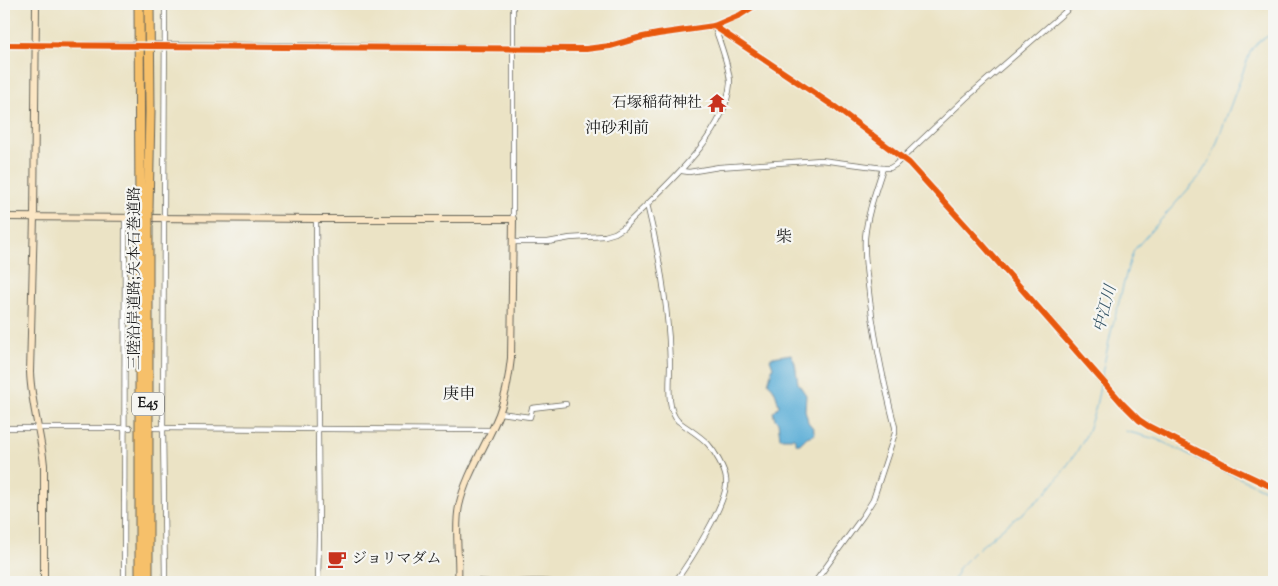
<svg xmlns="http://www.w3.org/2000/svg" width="1278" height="586" viewBox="0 0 1278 586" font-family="'Sorts Mill Goudy','Noto Serif JP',serif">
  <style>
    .water { fill: #5caed7; stroke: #3c657a }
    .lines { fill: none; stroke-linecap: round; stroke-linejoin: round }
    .stream { stroke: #5caed7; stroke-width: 1 }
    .street-casing { stroke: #646257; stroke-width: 6 }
    .secondary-casing { stroke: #646257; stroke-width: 8 }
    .highway-casing { stroke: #646257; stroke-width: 11 }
    .street { stroke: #fff; stroke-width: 4.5 }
    .secondary { stroke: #fbe6c4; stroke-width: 6 }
    .highway { stroke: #f6c06b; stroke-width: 9 }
    .highway-bridge-casing { stroke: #646257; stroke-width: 11; stroke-linecap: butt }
    .highway-bridge { stroke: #f6c06b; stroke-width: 9 }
    .cycleway-casing { stroke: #f6f6f2; stroke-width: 9 }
    .cycleway { stroke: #e8590c; stroke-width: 6 }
    .labels { text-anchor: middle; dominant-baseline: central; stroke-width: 4.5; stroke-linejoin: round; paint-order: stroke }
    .shield { fill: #f6f6f2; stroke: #5d5d5c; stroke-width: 1 }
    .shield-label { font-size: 14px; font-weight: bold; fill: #1c1c1c }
    .poi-label { font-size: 15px; fill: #1c1c1c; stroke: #f6f6f2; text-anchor: end }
    .street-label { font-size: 15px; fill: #1c1c1c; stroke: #f6f6f2 }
    .neighbourhood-label { font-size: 16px; fill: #1c1c1c; stroke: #f6f6f2 }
    .water-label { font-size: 16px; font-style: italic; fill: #365667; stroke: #f6f6f2 }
  </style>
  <rect width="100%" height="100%" fill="#f6f6f2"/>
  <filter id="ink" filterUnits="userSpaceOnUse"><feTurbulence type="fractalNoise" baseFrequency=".02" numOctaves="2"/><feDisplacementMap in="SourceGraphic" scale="10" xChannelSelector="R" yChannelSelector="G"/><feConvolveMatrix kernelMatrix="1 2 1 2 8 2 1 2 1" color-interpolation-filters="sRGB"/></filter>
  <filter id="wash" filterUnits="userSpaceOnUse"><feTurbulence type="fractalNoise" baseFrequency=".0096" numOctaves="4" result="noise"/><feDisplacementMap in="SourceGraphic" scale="20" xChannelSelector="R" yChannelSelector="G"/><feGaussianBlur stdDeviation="1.12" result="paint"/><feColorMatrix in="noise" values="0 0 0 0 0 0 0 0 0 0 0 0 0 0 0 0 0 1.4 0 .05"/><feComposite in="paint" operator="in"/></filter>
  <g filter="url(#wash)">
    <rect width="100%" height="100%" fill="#ebe3c5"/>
    <path class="water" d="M791,354L795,363L798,383L806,395L805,410L807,417L808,422L813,428L815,434L807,437L800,444H797L794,438H780L778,422L775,419L773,412L779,406C777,398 775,387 768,383L773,367L770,359L773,357Z"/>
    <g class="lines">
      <g class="stream">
        <polyline points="1101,378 1111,332 1128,267 1134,250 1199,177 1212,156 1251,50 1259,41 1274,33"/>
        <polyline points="1125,431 1156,439 1274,494"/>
        <polyline points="953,582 959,568 978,549 1003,528 1024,512 1045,494 1061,474 1076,453 1087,433 1095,410 1101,382"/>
      </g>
    </g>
  </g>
  <g filter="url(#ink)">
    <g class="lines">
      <g class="street-casing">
        <g id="street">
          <polyline points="714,26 835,107 909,163 976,237 1122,403 1139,420 1148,426 1221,463 1274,488"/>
          <polyline points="682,171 689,172 719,167 821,160 883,168 890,168 895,165 966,98 1074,4"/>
          <path d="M647,204C660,257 669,310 670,365C670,381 666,409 678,421C687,428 701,436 708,444C715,452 725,469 726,479C730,500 688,564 675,582"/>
          <polyline points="316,219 319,535 318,582"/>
          <polyline points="513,219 513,4"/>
          <path d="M513,242H548L570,238L605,236L615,233L623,228C659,191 726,137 730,83C730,69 720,42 715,28"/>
          <polyline points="500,413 530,417 532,408 566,404"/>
          <polyline points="4,428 130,428"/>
          <polyline points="154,428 492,430"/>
          <polyline points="458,580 490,582"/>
          <polyline points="124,582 125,218"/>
          <polyline points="165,582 163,428 165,4"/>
          <polyline points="517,582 537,581 553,582"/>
          <path d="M815,582L863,516L873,500L895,433V427C883,380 873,332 868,284C866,269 864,253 865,238C867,214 876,190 883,168"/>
        </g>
      </g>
      <g class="secondary-casing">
        <g id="secondary">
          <path d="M36,4L34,217L30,372C31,403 41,434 44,465V582"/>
          <polyline points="4,45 134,45"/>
          <polyline points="154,45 586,49 610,46 638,38 658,34 714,26 740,15 757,4"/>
          <path d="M4,217L316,219H513L511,358C509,377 506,396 499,414C487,444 466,474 459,506C454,531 460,557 458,582"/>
        </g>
      </g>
      <g class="highway-casing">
        <g id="highway">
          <polyline points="139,4 140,210"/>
          <polyline points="148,210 150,112 149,4"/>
          <polyline points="140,225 140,582"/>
          <polyline points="148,582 148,225"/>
        </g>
      </g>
      <use href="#street" class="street"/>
      <use href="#secondary" class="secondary"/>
      <use href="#highway" class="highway"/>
      <g class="highway-bridge-casing">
        <g id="highway-bridge">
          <polyline points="148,210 148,225"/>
          <polyline points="140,225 140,210"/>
        </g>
      </g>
      <use href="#highway-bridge" class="highway-bridge"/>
      <g class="cycleway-casing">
        <g id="cycleway">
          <polyline points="714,26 835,107 909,163 976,237 1122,403 1139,420 1148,426 1221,463 1274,488"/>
          <polyline points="4,45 586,49 610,46 638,38 658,34 714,26 740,15 757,4"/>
        </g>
      </g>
      <use href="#cycleway" class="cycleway"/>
    </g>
  </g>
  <defs>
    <g id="temple-bare" transform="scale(1.5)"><path d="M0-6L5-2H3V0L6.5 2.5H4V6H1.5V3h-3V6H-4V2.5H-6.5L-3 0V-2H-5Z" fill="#c8321e" stroke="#f6f6f2" stroke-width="2.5" paint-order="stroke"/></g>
    <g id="cafe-bare" transform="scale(1.5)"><path d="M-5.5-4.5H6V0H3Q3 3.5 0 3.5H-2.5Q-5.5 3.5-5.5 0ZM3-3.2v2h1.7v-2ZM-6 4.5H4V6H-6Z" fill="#c8321e" stroke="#f6f6f2" stroke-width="2.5" paint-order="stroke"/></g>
  </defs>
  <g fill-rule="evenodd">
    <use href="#temple-bare" x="717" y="103"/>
    <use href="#cafe-bare" x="337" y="559"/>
  </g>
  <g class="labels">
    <rect class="shield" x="132" y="392.5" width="32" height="23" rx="4"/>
    <g class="shield-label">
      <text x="148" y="404">E45</text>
    </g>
    <g class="poi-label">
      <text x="702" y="103">石塚稲荷神社</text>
      <text x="352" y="559" text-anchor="start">ジョリマダム</text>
    </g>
    <g class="street-label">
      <text transform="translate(135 278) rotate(-90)">三陸沿岸道路;矢本石巻道路</text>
    </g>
    <g class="neighbourhood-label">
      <text x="617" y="129">沖砂利前</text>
      <text x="784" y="238">柴</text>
      <text x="459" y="395">庚申</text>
    </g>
    <g class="water-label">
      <text transform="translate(1106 309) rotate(-75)">中江川</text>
    </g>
  </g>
  <rect width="1278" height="586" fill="none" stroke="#f6f6f2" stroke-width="20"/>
</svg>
